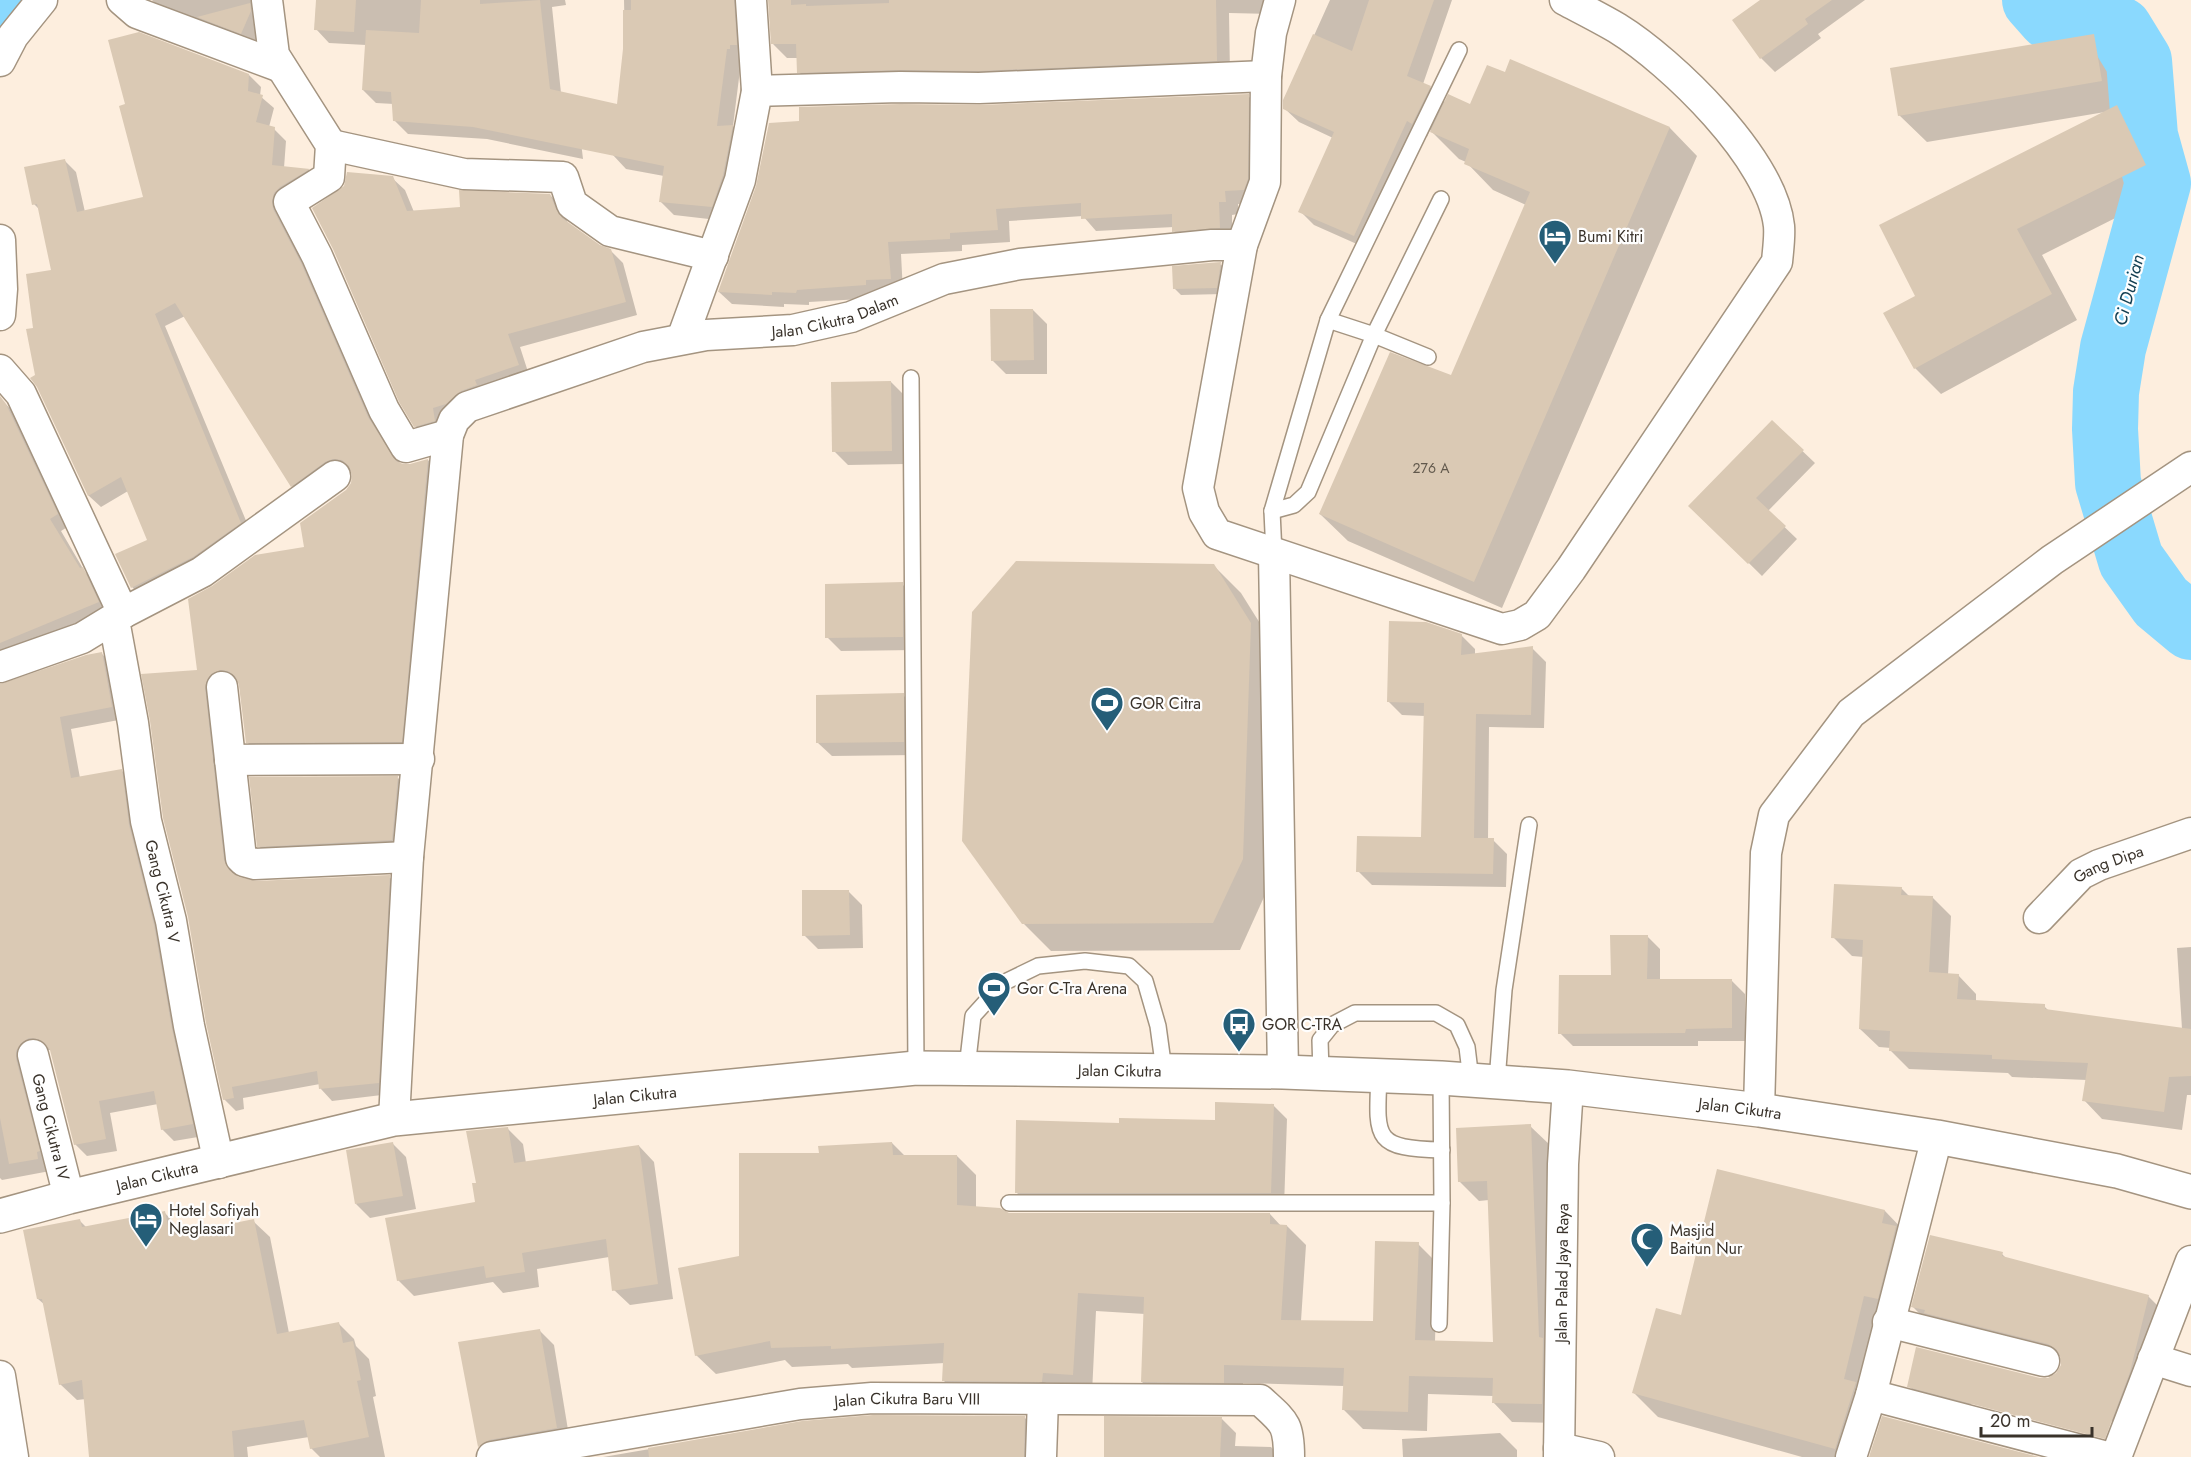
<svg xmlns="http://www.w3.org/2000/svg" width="2191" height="1457" viewBox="0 0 2191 1457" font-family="Jost,sans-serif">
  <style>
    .shadow { fill: #0003 }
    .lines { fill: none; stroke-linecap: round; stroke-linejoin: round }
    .river { stroke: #8ad9fe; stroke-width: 66 }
    .building { fill: #dac9b4 }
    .lane-casing { stroke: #a49480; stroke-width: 18 }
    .street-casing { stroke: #a49480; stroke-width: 33 }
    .secondary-casing { stroke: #a49480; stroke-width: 36 }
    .lane { stroke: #fff; stroke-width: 15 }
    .street { stroke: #fff; stroke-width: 30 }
    .secondary { stroke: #fff; stroke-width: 33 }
    .labels { text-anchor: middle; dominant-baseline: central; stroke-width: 4.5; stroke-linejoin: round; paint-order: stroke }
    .number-label { font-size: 14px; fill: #61584c }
    .poi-label { font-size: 16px; fill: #39322a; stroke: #fefefe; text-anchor: start }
    .street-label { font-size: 16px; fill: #39322a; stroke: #fefefe }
    .water-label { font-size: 18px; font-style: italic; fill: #144154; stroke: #fefefe }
  </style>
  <rect width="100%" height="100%" fill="#fdeede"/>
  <g class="shadow">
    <polygon points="152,0 264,0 262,28 254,46 163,12"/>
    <polygon points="318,0 565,0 566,5 552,7 561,93 577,107 583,159 487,139 408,134 395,121 394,104 376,103 363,90 366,45 329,43 316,29"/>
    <polygon points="624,0 755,0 741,62 733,126 746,140 726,221 674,215 660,201 664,176 626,169 612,154 625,49"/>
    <polygon points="770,0 1280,0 1276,14 1229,13 1230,74 813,86 799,72 798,58 787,58 773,44"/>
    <polygon points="1330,0 1452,0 1423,84 1430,87 1446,103 1471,106 1505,74 1511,61 1670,128 1697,156 1502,608 1348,541 1320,514 1451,377 1526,205 1493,190 1466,162 1459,159 1430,130 1427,137 1421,134 1368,249 1314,225 1300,211 1333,138 1299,122 1284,108 1285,100"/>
    <polygon points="1763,0 1865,0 1818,34 1821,38 1775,72 1761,58"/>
    <polygon points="2094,35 2121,62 2129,108 2119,110 2142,133 2171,190 2042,255 2077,320 1941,394 1915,368 1917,297 2105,112 1927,142 1899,115"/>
    <polygon points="249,75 261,87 260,96 274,108 269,127 274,129 286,141 284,168 309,170 320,181 292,199 313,277 380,430 401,465 410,465 428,460 440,472 413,753 259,754 247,742 239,682 232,681 216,701 235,873 238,878 256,883 389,877 401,888 390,1094 332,1101 321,1089 320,1084 243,1098 244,1109 236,1111 224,1099 199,671 306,548 352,484 352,471 345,470 304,497 292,486 185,316 165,326 252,535 144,599 132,587 149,541 128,491 101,507 89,496 38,386 35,329 53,271 40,210 34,204 65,161 76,172 85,212 145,199"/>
    <polygon points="1248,96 1261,108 1256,202 1238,204 1238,214 1232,215 1232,240 1187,244 1174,231 1174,227 1096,231 1083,216 1009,221 1010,242 962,245 962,251 901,254 903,292 879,298 809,302 809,305 784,304 784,307 732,304 719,292 980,107"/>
    <polygon points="392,178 405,190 414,212 462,208 550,195 563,208 568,224 599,246 610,250 623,263 637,315 520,347 530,378 428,439 415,426"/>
    <polygon points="1220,264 1227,270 1223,294 1181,295 1174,288"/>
    <polygon points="1033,310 1047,324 1047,374 1006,374 992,360"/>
    <polygon points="891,382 905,396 906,464 848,465 834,451"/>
    <polygon points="0,398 18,417 69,526 61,531 85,572 94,581 109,614 0,659"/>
    <polygon points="1772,422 1815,463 1768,511 1797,539 1762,576 1691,506"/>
    <polygon points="1214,566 1241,593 1278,652 1269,886 1240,950 1051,951 1023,923"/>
    <polygon points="902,584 916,598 916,650 841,651 827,637"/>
    <polygon points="1461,635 1475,649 1475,655 1532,648 1546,662 1544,728 1489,727 1488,840 1493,840 1507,854 1506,887 1372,885 1358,871 1422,839 1425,716 1402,715 1388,701"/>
    <polygon points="102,654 114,666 124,719 71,729 80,778 121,770 134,783 204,1136 174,1141 162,1129 158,1104 110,1113 117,1151 87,1156 75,1144 51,1050 42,1050 50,1171 2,1180 0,1178 0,685"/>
    <polygon points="903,695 917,709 917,755 832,756 818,743"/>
    <polygon points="398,778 409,790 404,852 270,858 259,846"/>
    <polygon points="1901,888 1909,896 1932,897 1951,916 1948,975 1958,975 1976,994 1976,1002 2044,1006 2050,1012 2182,1029 2177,948 2191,947 2191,1095 2187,1095 2182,1130 2102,1119 2084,1100 2087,1080 2012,1077 2008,1073 1909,1069 1891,1051 1891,1048 1879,1047 1860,1029 1864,957 1852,956 1833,937"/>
    <polygon points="848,891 862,905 863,948 818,949 804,935"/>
    <polygon points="1647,936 1660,949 1660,981 1732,981 1745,994 1745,1041 1698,1041 1698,1046 1573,1046 1560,1033"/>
    <polygon points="1273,1105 1287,1119 1284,1207 1031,1207 1017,1193 1120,1124 1216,1121"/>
    <polygon points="1530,1126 1550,1145 1561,1423 1512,1422 1493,1402 1493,1396 1428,1394 1427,1431 1363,1429 1343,1409 1344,1386 1243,1383 1242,1401 1161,1401 1142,1382 1145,1314 1096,1311 1092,1393 963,1400 944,1381 945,1363 852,1368 848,1364 792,1367 785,1360 716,1374 696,1355 741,1257 820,1155 892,1143 905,1156 957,1156 976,1175 976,1208 1009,1214 1270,1214 1281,1226 1287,1226 1306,1245 1301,1321 1374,1323 1418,1244 1437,1263 1435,1342 1494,1344 1489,1200 1479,1201 1459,1181"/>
    <polygon points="507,1128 523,1144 526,1163 639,1146 654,1162 673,1299 630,1305 614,1290 609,1257 537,1269 539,1287 503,1293 493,1282 414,1296 398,1280 477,1203 477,1184"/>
    <polygon points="392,1143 406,1157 416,1209 370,1218 356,1204"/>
    <polygon points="1718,1171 1885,1211 1909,1236 1865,1457 1802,1457 1658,1417 1633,1392 1682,1317"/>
    <polygon points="164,1212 180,1229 182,1235 253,1221 270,1237 289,1333 338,1323 354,1339 356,1346 369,1359 376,1396 373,1397 385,1457 320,1457 311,1448 309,1437 247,1447 248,1457 92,1457 86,1399 77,1400 60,1384 45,1305 38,1299 79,1220 87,1228"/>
    <polygon points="2002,1254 2007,1259 2148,1296 2162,1310 2128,1426 1977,1384 1969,1412 1923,1400 1909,1386 2049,1379 2057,1374 2062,1366 2062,1357 1940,1327 1927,1321 1913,1307"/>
    <polygon points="540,1331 554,1345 570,1442 490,1457 480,1447 460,1343"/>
    <polygon points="1025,1418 1041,1434 1040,1457 603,1457 802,1423"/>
    <polygon points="1222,1419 1236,1433 1235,1446 1271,1447 1281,1457 1105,1457"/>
    <polygon points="1500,1433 1517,1450 1517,1457 1403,1457 1402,1439"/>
  </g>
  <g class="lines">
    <g class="river">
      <polyline points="2035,0 2050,17 2069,20 2102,19 2120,30 2139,61 2145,136 2158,183 2113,348 2106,392 2105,429 2108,483 2131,560 2161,602 2191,627"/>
      <polyline points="0,18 13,0"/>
    </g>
  </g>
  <g class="building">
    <polygon points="316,0 356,0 354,32 314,30"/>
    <polygon points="421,0 480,0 480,4 540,0 550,89 617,104 623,49 623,10 631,10 631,0 734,0 737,45 730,45 730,49 727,49 717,126 733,125 723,175 712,207 659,202 664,166 473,127 393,121 391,92 362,90 366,30 419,33"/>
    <polygon points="768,0 791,0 791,5 806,4 806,6 889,3 889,0 1216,0 1217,61 979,71 900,70 797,73 796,44 771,44"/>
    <polygon points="1369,0 1434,0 1407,76 1431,86 1412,124 1407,121 1354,236 1298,212 1334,132 1283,109 1283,100 1313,34 1352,51"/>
    <polygon points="1760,0 1832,0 1805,19 1808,24 1760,59 1732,20"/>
    <polygon points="250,3 251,11 241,34 197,17"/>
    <polygon points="139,32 249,74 248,91 263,95 256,122 275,127 272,165 310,169 280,187 274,193 272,201 273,209 301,263 368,417 396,461 403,464 410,464 428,459 402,742 246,743 239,685 235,676 228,671 220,670 211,674 207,680 205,688 224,860 229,870 239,877 256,881 390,875 379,1083 319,1089 317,1071 232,1087 234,1098 223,1100 206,1023 188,917 163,818 150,721 141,674 197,670 188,599 212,586 255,555 304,547 300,523 346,490 351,483 352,475 349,466 342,460 333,459 325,462 291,487 175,303 155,314 241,523 193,557 131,588 115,554 147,540 121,477 88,496 37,387 30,378 35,375 26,329 33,328 26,274 51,270 37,204 32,205 24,167 65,159 77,212 143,197 119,106 125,104 108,40"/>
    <polygon points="2094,34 2102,81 1898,116 1890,68"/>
    <polygon points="1510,59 1670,127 1474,582 1319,514 1390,352 1451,375 1530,192 1464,164 1469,149 1430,132 1448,94 1470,104 1487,65 1505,72"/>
    <polygon points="1249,94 1248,179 1244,190 1225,191 1226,202 1219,202 1220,228 1172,232 1172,214 1081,219 1081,203 996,209 998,230 950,233 950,239 888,242 891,279 866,280 866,285 797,290 796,293 772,292 772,295 718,292 756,186 769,123 799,121 799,107 900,104 980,105"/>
    <polygon points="2117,105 2146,165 2017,229 2052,294 1914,369 1883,313 1915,296 1879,225"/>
    <polygon points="347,172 393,176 407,211 460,207 459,190 550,194 556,209 562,218 600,245 611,249 626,302 508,334 519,365 475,380 477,385 461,391 446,404 433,408 435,421 414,427 399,402 333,249 312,208 344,186"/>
    <polygon points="1221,262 1217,288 1173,289 1172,266"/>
    <polygon points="990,309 1033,309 1034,360 991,361"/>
    <polygon points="891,381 892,451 832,452 831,382"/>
    <polygon points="0,396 6,404 58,514 50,519 80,568 83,567 99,602 0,643"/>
    <polygon points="1772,420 1804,450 1756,498 1786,526 1748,564 1688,506"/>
    <polygon points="1016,561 1214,564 1251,623 1243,859 1213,923 1022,924 962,841 972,612"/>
    <polygon points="903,582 903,637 825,638 825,584"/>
    <polygon points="1389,621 1426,622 1462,634 1461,655 1533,646 1531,715 1476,714 1474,838 1494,838 1493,874 1356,872 1357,836 1421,837 1424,703 1387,702"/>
    <polygon points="102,652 112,707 60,717 71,778 122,769 129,825 154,925 172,1029 193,1124 161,1130 154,1091 99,1101 106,1139 74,1145 50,1050 45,1043 38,1039 29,1038 21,1043 16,1051 16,1059 40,1151 37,1152 38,1159 9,1164 0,1118 0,684 86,655"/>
    <polygon points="904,693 904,742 816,743 816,695"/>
    <polygon points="398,776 392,840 257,847 249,777"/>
    <polygon points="1834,884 1902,887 1901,895 1933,896 1929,972 1959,974 1957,999 2045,1004 2045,1009 2191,1029 2191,1076 2169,1077 2164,1112 2082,1101 2088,1063 1992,1059 1992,1055 1889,1051 1890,1031 1859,1029 1863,940 1831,938"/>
    <polygon points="802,890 849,890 850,935 802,936"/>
    <polygon points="1610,935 1648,935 1647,979 1732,979 1732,1028 1686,1029 1685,1033 1558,1034 1559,975 1611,975"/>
    <polygon points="1215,1102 1274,1104 1271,1193 1015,1193 1016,1120 1119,1123 1119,1118 1215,1120"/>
    <polygon points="1531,1124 1539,1337 1543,1338 1542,1404 1492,1403 1493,1378 1409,1376 1408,1412 1342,1410 1344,1368 1224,1365 1224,1383 1141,1382 1144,1297 1078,1293 1073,1375 1043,1373 1042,1382 942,1381 944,1343 831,1349 831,1346 771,1348 770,1341 695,1356 678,1268 739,1256 739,1153 819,1153 818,1146 892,1142 893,1155 957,1155 957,1205 1000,1208 1009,1213 1270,1213 1270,1224 1287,1225 1281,1320 1373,1321 1375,1241 1419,1242 1415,1340 1493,1342 1487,1181 1458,1182 1456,1128"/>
    <polygon points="508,1127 514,1163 639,1145 658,1284 612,1291 606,1239 522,1253 525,1272 486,1278 484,1266 397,1281 385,1218 475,1202 472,1183 476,1183 466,1131"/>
    <polygon points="393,1142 403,1196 355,1204 346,1150"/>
    <polygon points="1717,1169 1885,1210 1882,1223 1896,1226 1878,1299 1864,1296 1844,1379 1856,1382 1835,1449 1632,1393 1656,1308 1681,1315"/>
    <polygon points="165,1211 170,1236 254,1219 277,1334 339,1322 343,1343 353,1341 361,1380 357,1381 369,1437 310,1449 304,1420 232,1431 234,1457 89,1457 82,1380 59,1385 42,1299 37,1299 23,1230 80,1219 82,1227"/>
    <polygon points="1930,1235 2003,1252 2002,1256 2149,1295 2130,1372 2105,1439 1907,1387 1916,1347 2040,1378 2048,1378 2056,1373 2061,1365 2060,1356 2056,1349 2048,1344 1924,1313 1925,1310 1911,1307"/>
    <polygon points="540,1329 557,1428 489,1440 478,1447 458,1342"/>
    <polygon points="873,1415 1025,1416 1024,1457 649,1457 648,1448 802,1421"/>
    <polygon points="1104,1416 1222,1417 1220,1457 1104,1457"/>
    <polygon points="1882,1416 2039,1457 1869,1457"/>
  </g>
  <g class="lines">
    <g class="lane-casing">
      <g id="lane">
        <polyline points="1328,320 1374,335 1428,357"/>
        <polyline points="911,378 916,1068"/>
        <polyline points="1272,511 1294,505 1308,492 1374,335 1441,199"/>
        <polyline points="1274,554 1272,511 1328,320 1459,50"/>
        <polyline points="967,1068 973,1016 1003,983 1038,966 1085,961 1129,966 1145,981 1158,1026 1164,1070"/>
        <polyline points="1321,1073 1320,1040 1332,1025 1355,1013 1436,1013 1457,1025 1467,1047 1471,1080"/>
        <path d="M1379,1076C1376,1140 1374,1148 1442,1150"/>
        <polyline points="1497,1081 1504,990 1529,825"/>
        <polyline points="1009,1203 1442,1203 1441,1078"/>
        <polyline points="1439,1324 1442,1203"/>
      </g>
    </g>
    <g class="street-casing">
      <g id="street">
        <polyline points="122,0 137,13 281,67"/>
        <polyline points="267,0 274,55 331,145 329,177 289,202 317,256 384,410 406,447 448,435"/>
        <path d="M1280,0L1271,33L1266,76L1265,182L1242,245L1198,488L1204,512L1217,534L1502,629L1520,625L1537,615L1571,569L1777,262C1778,250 1780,237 1779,226C1772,159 1672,62 1617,28C1600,18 1582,9 1565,0"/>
        <polyline points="0,61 13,36 42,0"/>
        <polyline points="757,91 900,87 979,88 1266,76"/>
        <polyline points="331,145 464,174 563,177 572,204 610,231 713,256"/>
        <polyline points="0,240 2,289 0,315"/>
        <polyline points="682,339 740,180 757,91 751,0"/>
        <polyline points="0,370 21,394 123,613"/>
        <polyline points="1274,554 1283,1072"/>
        <path id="s1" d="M114,620L133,723L146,821L171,921L189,1026L219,1163"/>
        <polyline points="0,667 82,638 123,613 202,572 335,476"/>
        <polyline points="222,687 241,858 244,861 255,864 408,857"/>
        <polyline points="230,760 419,759"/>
        <path id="s2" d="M2039,918L2081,874L2099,865L2191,833"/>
        <path id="s3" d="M33,1055L69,1197"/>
        <polyline points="1759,1110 1766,853 1774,815 1851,713 2052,560 2191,467"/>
        <path id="s4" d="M394,1119L408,857L448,435L454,420L467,407L643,347L706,335L793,330L851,317L944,279L1020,264L1212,245H1242"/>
        <polyline points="1888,1322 2044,1361"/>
        <polyline points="2153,1359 2191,1371"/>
        <polyline points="0,1376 13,1457"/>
        <polyline points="1871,1395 2107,1457"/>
        <polyline points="1559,1448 1599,1457"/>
        <path id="s5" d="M492,1457L800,1404L872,1398L1260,1400C1284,1422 1289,1423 1289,1457"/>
        <polyline points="1041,1457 1043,1399"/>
        <path id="s6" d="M1559,1457L1563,1164L1568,1087"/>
        <polyline points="1851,1457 1871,1395 1937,1137"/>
        <polyline points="2116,1457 2191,1261"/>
      </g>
    </g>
    <g class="secondary-casing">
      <g id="secondary">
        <path id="s7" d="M0,1216L69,1197L394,1119L916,1068L1283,1072L1441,1078L1568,1087L1759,1110L1937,1137L2117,1171L2191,1192"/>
      </g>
    </g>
    <use href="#lane" class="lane"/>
    <use href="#street" class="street"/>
    <use href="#secondary" class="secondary"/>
  </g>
  <defs>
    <g id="hotel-pin" transform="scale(1.725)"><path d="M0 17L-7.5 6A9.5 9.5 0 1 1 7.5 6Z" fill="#255e78" stroke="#fefefe"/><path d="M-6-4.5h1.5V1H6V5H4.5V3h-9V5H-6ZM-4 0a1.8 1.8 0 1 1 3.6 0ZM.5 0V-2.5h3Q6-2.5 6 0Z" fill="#fff"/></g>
    <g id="stadium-pin" transform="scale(1.725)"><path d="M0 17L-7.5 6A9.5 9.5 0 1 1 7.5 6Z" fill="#255e78" stroke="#fefefe"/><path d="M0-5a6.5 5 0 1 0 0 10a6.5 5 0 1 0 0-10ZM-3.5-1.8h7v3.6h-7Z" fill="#fff"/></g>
    <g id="bus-pin" transform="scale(1.725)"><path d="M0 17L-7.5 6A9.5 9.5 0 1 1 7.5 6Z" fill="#255e78" stroke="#fefefe"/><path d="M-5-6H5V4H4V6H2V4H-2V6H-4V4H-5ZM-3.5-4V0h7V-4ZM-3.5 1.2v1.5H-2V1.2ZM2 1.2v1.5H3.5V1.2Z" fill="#fff"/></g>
    <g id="mosque-pin" transform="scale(1.725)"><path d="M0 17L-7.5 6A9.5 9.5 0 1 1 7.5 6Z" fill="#255e78" stroke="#fefefe"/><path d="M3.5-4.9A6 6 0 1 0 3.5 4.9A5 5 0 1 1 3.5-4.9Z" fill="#fff"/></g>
  </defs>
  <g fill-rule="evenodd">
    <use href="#hotel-pin" x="1555" y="236"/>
    <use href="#stadium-pin" x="1107" y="703"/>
    <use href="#stadium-pin" x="994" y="988"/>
    <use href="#bus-pin" x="1239" y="1024"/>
    <use href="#hotel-pin" x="146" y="1219"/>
    <use href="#mosque-pin" x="1647" y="1239"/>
  </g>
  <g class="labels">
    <g class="number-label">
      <text x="1431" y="468">276 A</text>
    </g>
    <g class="poi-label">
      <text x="1578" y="236">Bumi Kitri</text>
      <text x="1130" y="703">GOR Citra</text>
      <text x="1017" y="988">Gor C-Tra Arena</text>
      <text x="1262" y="1024">GOR C-TRA</text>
      <text x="169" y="1210">Hotel Sofiyah<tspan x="169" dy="18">Neglasari</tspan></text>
      <text x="1670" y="1230">Masjid<tspan x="1670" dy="18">Baitun Nur</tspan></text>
    </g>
    <g class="street-label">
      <text stroke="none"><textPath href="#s4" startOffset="1102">Jalan Cikutra Dalam</textPath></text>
      <text stroke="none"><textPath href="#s2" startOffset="90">Gang Dipa</textPath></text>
      <text stroke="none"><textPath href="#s1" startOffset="276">Gang Cikutra V</textPath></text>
      <text stroke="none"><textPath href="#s7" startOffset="1134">Jalan Cikutra</textPath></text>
      <text stroke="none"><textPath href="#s7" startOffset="648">Jalan Cikutra</textPath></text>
      <text stroke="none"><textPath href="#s7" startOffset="1756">Jalan Cikutra</textPath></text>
      <text stroke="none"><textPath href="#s3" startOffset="74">Gang Cikutra IV</textPath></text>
      <text stroke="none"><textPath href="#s7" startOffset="162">Jalan Cikutra</textPath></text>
      <text stroke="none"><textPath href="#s6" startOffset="184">Jalan Palad Jaya Raya</textPath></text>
      <text stroke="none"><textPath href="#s5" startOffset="420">Jalan Cikutra Baru VIII</textPath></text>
    </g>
    <g class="water-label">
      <text transform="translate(2129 290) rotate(-75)">Ci Durian</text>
    </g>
  </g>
  <path d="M1981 1427v9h111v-9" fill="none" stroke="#39322a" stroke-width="3"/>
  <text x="1990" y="1427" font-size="18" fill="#39322a" stroke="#fefefe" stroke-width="4.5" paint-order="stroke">20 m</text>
</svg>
